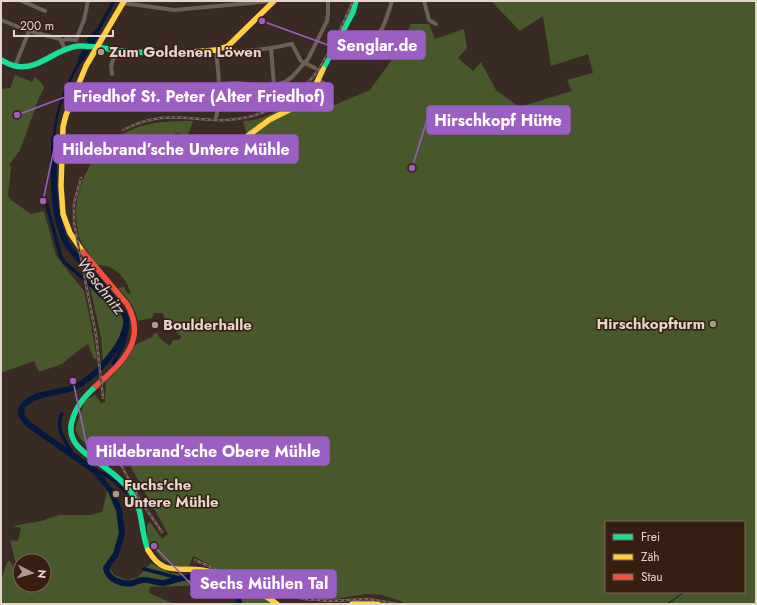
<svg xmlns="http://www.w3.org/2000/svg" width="757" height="605" viewBox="0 0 757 605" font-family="Jost,sans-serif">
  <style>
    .green { fill: #49572c; fill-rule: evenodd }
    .water { fill: #05183f }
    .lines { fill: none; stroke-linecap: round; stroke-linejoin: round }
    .stream { stroke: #05183f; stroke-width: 1 }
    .canal { stroke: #05183f; stroke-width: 3.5 }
    .river { stroke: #05183f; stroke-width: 6 }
    .street { stroke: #6b6058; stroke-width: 4 }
    .fast { stroke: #16e098; stroke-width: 5.5 }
    .slow { stroke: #ffcf43; stroke-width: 5.5 }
    .jam { stroke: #f24e42; stroke-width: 5.5 }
    .rail-casing { stroke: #746962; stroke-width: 2.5 }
    .rail { stroke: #361e12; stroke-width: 1; stroke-dasharray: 3; stroke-linecap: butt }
    .poi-dot { fill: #a99892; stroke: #361e12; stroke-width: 1.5 }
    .labels { text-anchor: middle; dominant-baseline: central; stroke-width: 3; stroke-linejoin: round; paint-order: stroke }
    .poi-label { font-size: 15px; font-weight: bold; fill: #e6d4cd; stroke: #361e12; text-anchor: start }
    .water-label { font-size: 16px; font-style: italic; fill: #cfdcee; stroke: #361e12 }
    .leader { fill: none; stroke: #9b5ec3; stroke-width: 1.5 }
    .callout-dot { fill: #9b5ec3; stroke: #361e12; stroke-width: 1.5 }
    .callout { fill: #9b5ec3; stroke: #9b5ec3; stroke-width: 1.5 }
    .callout-label { font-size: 16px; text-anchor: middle; font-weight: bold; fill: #fff }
  </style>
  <rect width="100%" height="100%" fill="#392a23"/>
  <g class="green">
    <path d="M491,1H756V604H406L398,600L381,595L366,594L336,599L313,598L280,589L264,581L216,568L193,556L189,566H174L163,560L147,541V525L150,522L162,539L168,534L127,460L117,464C105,461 80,443 76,431C75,425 83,408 85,401L95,395L101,403L105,402L106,382C118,370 128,360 135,345L152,337L153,335L157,332C158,338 165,343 170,346L173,340H179L181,338V336L176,332L174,325L166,321L162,313H154L152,318L138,321C135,307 128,298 118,288L124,287L128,294L131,293C126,278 114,264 97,265C92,257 81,245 79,236C68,192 91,146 133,129C152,121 173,121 193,121L188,135L175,133L173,145L192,151V161L206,162L210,153L232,145L247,136L243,121C273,120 295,99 315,79L306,99L323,110L370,90L396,54L411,24H429L435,39L464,29L467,48L458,58L473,71L481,62L496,90L519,107L572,91L567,80L593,73L588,54L551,66L543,16L520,31ZM606,522H744V592H606Z"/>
    <polygon points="15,75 32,82 35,77 41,82 44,88 39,98 20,150 9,165 11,167 8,195 11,200 31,214 44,211 56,256 84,291 89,314 97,359 94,359 88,344 79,350 62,364 39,372 34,361 1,373 1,89 10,88"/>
    <polygon points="88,278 121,314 124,323 116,345 103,362 101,337"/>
    <path d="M94,473C97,475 102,476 105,479C118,490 124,515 122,531C122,543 114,556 108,566L114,575L128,580L138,577L151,563L170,573L213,576L249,588L261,595L272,604H240L231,591L208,585L150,587L149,593L174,604H1C1,588 0,574 9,560L12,564L15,578L16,564L10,540L18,541L21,528L13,526L41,521L59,515H90L102,512L107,492ZM20,561H44V585H20Z"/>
  </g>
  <g class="water">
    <polygon points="112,1 116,1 94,41 87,41 86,40 98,27"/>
    <path d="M84,52L86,55C68,82 55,113 55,146H52C54,109 65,83 84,52Z"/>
  </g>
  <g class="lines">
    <g class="stream">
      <polyline points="80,49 87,49"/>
      <polyline points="667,604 683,593"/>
    </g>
    <g class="canal">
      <polyline points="47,205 60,254 64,262 90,284 101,296 122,311"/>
      <path d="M113,363C121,351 126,341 127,326"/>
      <path d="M62,414C54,429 66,441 73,455"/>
      <path d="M95,471C108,474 116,482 126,492"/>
      <polyline points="144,569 179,578"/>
    </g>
    <g class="river">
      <polyline points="81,59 96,34"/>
      <path d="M54,139C54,172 51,207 64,238C68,249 78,258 86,267C98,281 110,294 120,309C123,312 126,315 126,319C128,331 118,346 111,355C101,368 88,382 72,388C55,394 34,392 22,407L21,415L28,424L95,471L111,491L119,510L122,533L116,554L106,568C108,580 122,585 133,583C136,582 139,580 142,580C149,579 156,583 163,583C172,582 180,577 190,577C201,577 225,583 235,588L238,596L239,604"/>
    </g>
    <g class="street">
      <polyline points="22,1 45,11"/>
      <polyline points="424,1 429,20 436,24"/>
      <polyline points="123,3 174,10 271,1"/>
      <polyline points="1,20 29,31 60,39 65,49"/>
      <polyline points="76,40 84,20 88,1"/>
      <polyline points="62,41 66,39 76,40"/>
      <path d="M225,48C242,55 275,47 292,44L301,61L315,68"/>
      <polyline points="271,48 274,85"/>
      <path d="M332,53L369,43C383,35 387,16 392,1"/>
      <polyline points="15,66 29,31"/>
      <polyline points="112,74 111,66 114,57 113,49"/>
      <polyline points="317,80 324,83 319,92"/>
      <polyline points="218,84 238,83 263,86 274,85 285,82 292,77 308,59 327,21 328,13 328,1"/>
      <path d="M216,117C222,98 218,70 216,50"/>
      <polyline points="210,139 238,138 240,139"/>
    </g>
    <g class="fast">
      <path d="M1,60C5,62 10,65 15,66C39,71 56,48 78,46C97,45 114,51 133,52C152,53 172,52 191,52"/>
      <polyline points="323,69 353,12 356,1"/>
      <path d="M96,386C85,396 76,406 72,421C65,446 91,456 107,469C115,475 125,483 131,492C144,511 140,530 148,550"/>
    </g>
    <g class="slow">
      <polyline points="191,52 216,50 228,46 274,1"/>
      <polyline points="170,142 199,148 216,147 245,138 269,120 309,100 323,69"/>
      <polyline points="83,252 70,233 63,214 61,186 63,127 66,115 86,66 124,1"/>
      <path d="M148,550C152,557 157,564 165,567C177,571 190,568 202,570C227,574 257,589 277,604"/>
      <polyline points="352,604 378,604"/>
    </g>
    <path class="jam" d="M83,252L127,304C148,341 121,363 96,386"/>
    <g class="rail-casing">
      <g id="rail">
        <path d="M123,130C158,112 178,118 215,120C257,122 295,103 319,69C325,60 330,49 335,40C341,27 348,14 353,1"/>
        <polyline points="81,178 74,203 74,223 96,335 103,398"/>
        <polyline points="120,463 140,500 162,532"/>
        <polyline points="195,560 215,569 304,599 331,601 369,599 397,604"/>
      </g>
    </g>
    <use href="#rail" class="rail"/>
  </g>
  <g class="poi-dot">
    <circle cx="101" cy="52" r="4"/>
    <circle cx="713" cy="324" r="4"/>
    <circle cx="155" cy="325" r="4"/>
    <circle cx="116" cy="494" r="4"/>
  </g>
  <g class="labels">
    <g class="poi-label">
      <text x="109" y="52">Zum Goldenen Löwen</text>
      <text x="705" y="324" text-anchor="end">Hirschkopfturm</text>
      <text x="163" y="325">Boulderhalle</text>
      <text x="124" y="485">Fuchs'che<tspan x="124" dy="17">Untere Mühle</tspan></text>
    </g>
    <g class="water-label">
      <text transform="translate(101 286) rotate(52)">Weschnitz</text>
    </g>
  </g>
  <path class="leader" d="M262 21L328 45M17 115L65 97M412 168L427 120M43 201L54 149M73 381L88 451M154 546L191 584"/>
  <g class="callout-dot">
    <circle cx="262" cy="21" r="4"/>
    <circle cx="17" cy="115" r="4"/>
    <circle cx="412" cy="168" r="4"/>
    <circle cx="43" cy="201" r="4"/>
    <circle cx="73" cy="381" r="4"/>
    <circle cx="154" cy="546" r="4"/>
  </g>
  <g class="callout">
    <rect x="328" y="31" width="97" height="28" rx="4"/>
    <rect x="65" y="83" width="268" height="28" rx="4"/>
    <rect x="427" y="106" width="143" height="28" rx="4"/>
    <rect x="54" y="135" width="244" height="28" rx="4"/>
    <rect x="88" y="437" width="241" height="28" rx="4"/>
    <rect x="191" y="570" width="145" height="28" rx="4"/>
  </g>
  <g class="callout-label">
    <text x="377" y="51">Senglar.de</text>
    <text x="199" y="102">Friedhof St. Peter (Alter Friedhof)</text>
    <text x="498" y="126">Hirschkopf Hütte</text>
    <text x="176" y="155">Hildebrand’sche Untere Mühle</text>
    <text x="208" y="457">Hildebrand’sche Obere Mühle</text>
    <text x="264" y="589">Sechs Mühlen Tal</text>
  </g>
  <rect width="757" height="605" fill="none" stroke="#e6d4cd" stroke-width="4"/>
  <rect x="605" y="521" width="140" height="72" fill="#361e12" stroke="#7c675d"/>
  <rect x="613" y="534" width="20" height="6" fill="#16e098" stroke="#7c675d"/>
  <text x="641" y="541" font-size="12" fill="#e6d4cd">Frei</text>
  <rect x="613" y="554" width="20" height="6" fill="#ffcf43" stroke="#7c675d"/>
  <text x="641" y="561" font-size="12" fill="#e6d4cd">Zäh</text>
  <rect x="613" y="574" width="20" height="6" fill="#f24e42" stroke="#7c675d"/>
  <text x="641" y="581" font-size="12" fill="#e6d4cd">Stau</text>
  <g transform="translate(32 573) rotate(96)"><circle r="19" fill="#361e12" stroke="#7c675d"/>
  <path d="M0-3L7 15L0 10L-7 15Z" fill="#a99892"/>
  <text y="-6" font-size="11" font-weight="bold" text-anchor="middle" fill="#e6d4cd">N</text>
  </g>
  <path d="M14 30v6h99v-6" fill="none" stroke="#e6d4cd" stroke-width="2"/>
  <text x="20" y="30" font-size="12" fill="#e6d4cd" stroke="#361e12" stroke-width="3" paint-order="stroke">200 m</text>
</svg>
